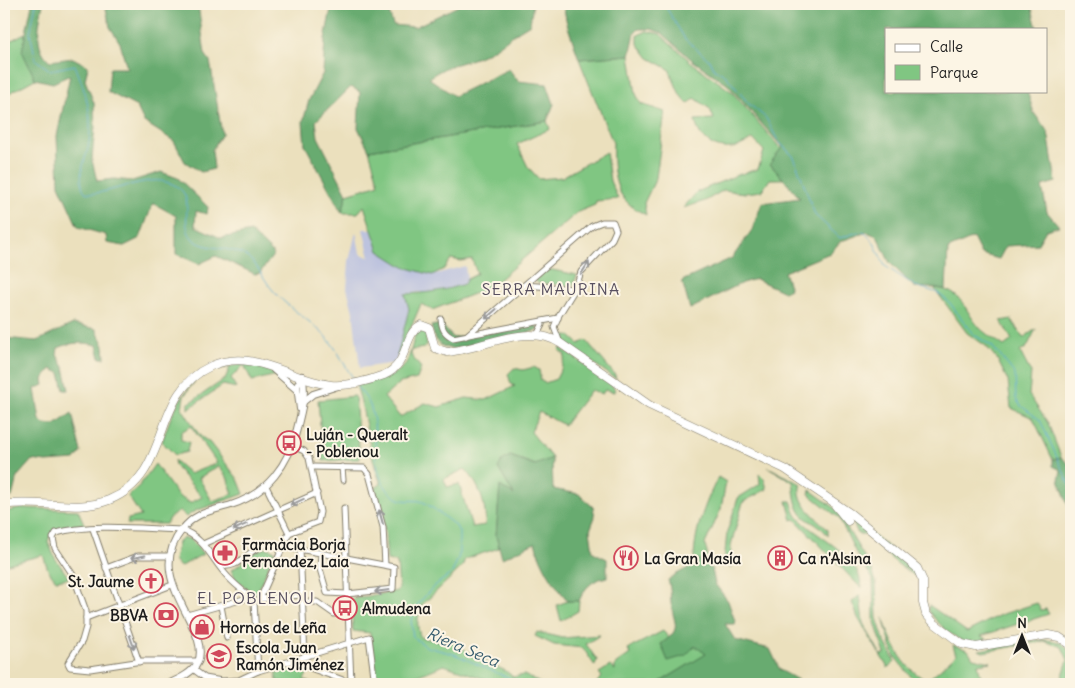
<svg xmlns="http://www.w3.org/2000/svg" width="1075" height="688" viewBox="0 0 1075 688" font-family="Delius,sans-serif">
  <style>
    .industrial { fill: #bdc3de }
    .green { fill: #80c682; stroke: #4e714f; fill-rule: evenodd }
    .forest { fill: #68ab70; stroke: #426446 }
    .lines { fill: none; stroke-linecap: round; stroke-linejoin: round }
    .stream { stroke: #53a8cf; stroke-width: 1 }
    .minor-casing { stroke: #847e6c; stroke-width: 7 }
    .tertiary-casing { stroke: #847e6c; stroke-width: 8 }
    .secondary-casing { stroke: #847e6c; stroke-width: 9 }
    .minor { stroke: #fff; stroke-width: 5 }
    .tertiary { stroke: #fff; stroke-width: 6 }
    .secondary { stroke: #fff; stroke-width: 8 }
    .oneway { stroke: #999 }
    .labels { text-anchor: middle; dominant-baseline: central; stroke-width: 4; stroke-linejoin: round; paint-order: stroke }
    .poi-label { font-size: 15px; font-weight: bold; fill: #1c1c1c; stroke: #fcf5e5; text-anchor: start }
    .neighbourhood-label { font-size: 16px; letter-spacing: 1px; fill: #585060; stroke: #fcf5e5 }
    .water-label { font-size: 16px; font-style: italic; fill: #355b6d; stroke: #fcf5e5 }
  </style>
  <rect width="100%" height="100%" fill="#fcf5e5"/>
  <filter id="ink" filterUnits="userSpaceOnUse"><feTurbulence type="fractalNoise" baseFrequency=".02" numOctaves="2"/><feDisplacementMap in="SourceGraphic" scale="10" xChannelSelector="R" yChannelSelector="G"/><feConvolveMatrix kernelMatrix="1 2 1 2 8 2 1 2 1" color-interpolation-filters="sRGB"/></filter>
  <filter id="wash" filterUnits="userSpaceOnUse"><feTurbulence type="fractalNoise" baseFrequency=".0096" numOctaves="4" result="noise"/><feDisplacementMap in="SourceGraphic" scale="20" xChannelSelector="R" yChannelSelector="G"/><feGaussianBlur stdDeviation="1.12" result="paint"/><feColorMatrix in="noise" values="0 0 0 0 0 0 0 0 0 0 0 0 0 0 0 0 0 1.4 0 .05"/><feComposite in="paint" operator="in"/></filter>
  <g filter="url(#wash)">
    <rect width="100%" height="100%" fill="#ebe0bd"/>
    <polygon class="industrial" points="363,229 371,229 379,251 404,267 432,275 465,266 467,279 464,284 442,291 426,295 420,292 406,294 409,309 396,363 360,368 353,312 347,288 349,261 356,232 360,253 370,258"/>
    <g class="green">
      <path d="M647,31L660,34L691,62L732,92L781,149L770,164L783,179H770L762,191L745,193L724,190L705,201L683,208L697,192L737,175L758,169L764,151L753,139C747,142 738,148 731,148C712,150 698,137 695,120L714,119L710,109L695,98L688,104L680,95L669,69L649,58L638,44V35Z"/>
      <polygon points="25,33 23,51 35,79 4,96 4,44"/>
      <path d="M630,55L636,94L641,104L665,112L656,178L644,203L646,215C639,211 631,207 626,201C613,187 612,161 613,143L579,59Z"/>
      <path d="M547,121L550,129L517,144L528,167L539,179L562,177L606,152L610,181L618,199L596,201L595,205L578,212L489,288L432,310L421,304L399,355L397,356L409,309L405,294C427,293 444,291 464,284L467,279L477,274L472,259L461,261L451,259L444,269L432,275L404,267L379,251L364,206L358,213H342L347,194L379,184L369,150Z"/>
      <polygon points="548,269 577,275 573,286 538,283 534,279"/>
      <path d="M934,288C963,290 963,309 979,327C985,334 996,340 1004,346L1012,340L1001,321L1011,319L1023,338L1036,329L1027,347L1020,352L1031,373L1029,395L1048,423L1061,457L1053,460L1033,418L1011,408L1008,381L997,359L986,346L967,333Z"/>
      <path d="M421,329H425L427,345L424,348L412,350L411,355L421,368L417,379L400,383L384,397L400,417L425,403L439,407L466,398L486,400L515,386L511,384L508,374L514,368L523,370L534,367L539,370L541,381L545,383L556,379L562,367L565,355L559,350L561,348L609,382L615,389L614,392L605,390L602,394L591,390L564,425L539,412L531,432L552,458L536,465L510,456L498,468L515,497L500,486L496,536L499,548L465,559L462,567L422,605C417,617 416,626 421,638L455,643L479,659L506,671L513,677L524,675L542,684H499L444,665C421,674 401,684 376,684L370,633L353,631L351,599L397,591L399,588L397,562L387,560L385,532L375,488L381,484C368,452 367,418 356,385C373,381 401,377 408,359C411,351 413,341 416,332ZM465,469C479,483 487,506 485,525L472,527L459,484L447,487L444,479Z"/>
      <polygon points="565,335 569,335 579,344 586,340 615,375 616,379 562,341"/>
      <polygon points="240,364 258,366 277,375 252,381 244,365 231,378 236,388 223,385 188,409 188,404 225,379 230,367 219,369"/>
      <path d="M195,381L184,396L182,408L200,436L209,442L238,479L244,494L195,511L186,517L180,511L169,518L166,524H127L128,519L141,516L128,496L140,485L155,464L178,496L190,503L202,497L175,466L174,460L190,474L217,463L191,426L181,432V440L189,442L187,452L175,455L162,442C170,418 177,399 195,381ZM218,466L227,477L233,494L212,501L199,478Z"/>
      <polygon points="355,396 360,459 323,461 318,400"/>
      <path d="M768,467L801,484C794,502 818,518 828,530V536C823,528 818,526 810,521C795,513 795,497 793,482Z"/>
      <polygon points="759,473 764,478 767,489 743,502 731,545 731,568 724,563 727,532 738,498 760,484"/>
      <path d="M718,477L726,482L721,509L705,544L710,567L700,559L694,566C693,533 704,506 718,477Z"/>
      <polygon points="810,490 835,508 872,570 876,582 877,618 884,640 895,662 888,668 858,618 852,602 860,595 863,623 881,655 885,654 874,619 873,579 857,555 839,518 809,494"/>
      <path d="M787,501H791C793,506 794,512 797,516C816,539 861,553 861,588L795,519L792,520Z"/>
      <path d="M23,508L78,510L85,526C70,527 52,524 48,542L55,558L69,578L56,580L48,570L43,555L4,565V512Z"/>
      <path d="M852,520C873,537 905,554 917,577C897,565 882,552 868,534H858Z"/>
      <polygon points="184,538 191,539 203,554 180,567 174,560 178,542"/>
      <path d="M268,548L275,551L256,595L236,580L231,570C245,563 250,550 268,548Z"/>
      <polygon points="568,601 579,601 578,611 561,621 557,605"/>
      <path d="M1037,603L1041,610L1046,609L1049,614L981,636L987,639C982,641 976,643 972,643C957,643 936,622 928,610L929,605L967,632L1000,615Z"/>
      <path d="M883,618C893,644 900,664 924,679L931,677L956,655L953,645L968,650L973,658L991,662L978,664L981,677L953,684H917L894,656Z"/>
      <polygon points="663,631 669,638 661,644 685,656 695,646 707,654 657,684 595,684 602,677 599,673 610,666 615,670 615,665 630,654 628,649"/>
      <polygon points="537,632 562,638 600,635 586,644 597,660 595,666 583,648 554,645 535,636"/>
      <path d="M1036,640C1057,640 1071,640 1071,665C1071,672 1071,677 1068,684H1060L1068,660L1062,647L1044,641L983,652L979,650Z"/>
      <polygon points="286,670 308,672 304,680 312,684 288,684 287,682 277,681 276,673"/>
    </g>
    <g class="forest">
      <path d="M32,4H43C39,23 33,47 50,61L73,58L88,66L85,80L94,103L95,126L92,160L97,181L114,179L132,181L161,172L178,178L208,207L207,214L196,211L195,226L221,238L251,232L274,254L260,273L255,274L216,256L199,264L176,254V216L153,203L140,238L124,246L107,243L106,235L78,227L59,185L57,136L70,75L53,83L35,79L22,51Z"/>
      <polygon points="105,4 198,4 205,54 210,61 222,134 212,150 214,169 201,172 185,162 174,141 144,122 137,107 108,92 110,68 127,68 120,43 110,27"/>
      <path d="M332,4H392L388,9L393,25L415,27L462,4H533L530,24C515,32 502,45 487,53C466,64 449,62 429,78L454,96L509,69L518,81L547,84L554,104L547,121L369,150L358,128L360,92L351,87L316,121L318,137L347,194L342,213L305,145L303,122L309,100L323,73L325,39Z"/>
      <polygon points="563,4 1031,4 1037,29 886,29 886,91 1027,91 1034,113 1048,132 1056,182 1042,186 1047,212 1059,226 1046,230 1038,244 1006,246 999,259 981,254 973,238 948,249 946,289 914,287 890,263 877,236 867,232 841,241 830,253 784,272 790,289 784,292 756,279 742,283 690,309 682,281 732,258 752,230 762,203 800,198 770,164 782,147 728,85 692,60 662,33 651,29 639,29 635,33 630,55 579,59 567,24"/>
      <path d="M73,324L96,329L104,346L105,358H100L97,345C82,342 72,342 58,348L57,355L64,367L69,390H64L60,373L51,369L43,379L44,385L35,389L40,420L44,424L55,425L72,413L81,452L75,460L46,462L32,460L17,477L12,497L4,499V338L37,341Z"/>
      <path d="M441,324L453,338L535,324L539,330L452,349C437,346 435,341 431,326Z"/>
      <path d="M510,456L535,465L552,458L553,489L579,494L593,507L595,517L590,530L593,552L607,559V577C592,580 585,587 579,601H568C553,583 542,566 535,543L502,558L496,536L500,486L514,495L498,468L502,461Z"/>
      <polygon points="1061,457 1071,466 1071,514 1059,480 1061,470 1053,466 1053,460"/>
      <path d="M699,559L712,569L715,584L728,601L736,624H725L735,640L770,649L780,670L798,680L800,684H657L706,654L695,646L685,656L668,661L661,644C683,628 674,626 671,603C670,594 671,589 668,580C678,571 692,569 699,559Z"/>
    </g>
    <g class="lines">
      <g class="stream">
        <path d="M36,4L30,33L36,60L50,70L75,65C86,93 94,118 88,148C85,161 76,179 85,192C98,199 143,175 166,182C202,191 177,221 192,238C204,252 235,244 251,260C261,270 266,284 276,294C293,312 317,324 332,344C341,355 345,368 354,379"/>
        <polyline points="664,4 685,39 708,59 715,69 726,76 749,104 766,118 778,141 794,157 815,215 840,238 858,232 865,233 873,241 885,266 915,286 938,293 950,303 973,334 992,346 1015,374 1016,399 1020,405 1040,420 1071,488"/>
        <path d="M357,387C361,392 366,397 369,403C381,430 368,465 387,489C402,508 413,496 425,503C436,509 446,519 456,526L459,532V556L452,573L433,587L418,604L411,620L413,637L427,647L454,654L522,684"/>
      </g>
    </g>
  </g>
  <g filter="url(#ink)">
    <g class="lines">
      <g class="minor-casing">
        <g id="minor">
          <polyline points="525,285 575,289"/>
          <path d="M441,319C442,329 444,333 453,338L558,318"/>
          <polyline points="537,335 542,325"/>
          <polyline points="466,336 592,226 602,222 613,222 616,230 612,239 581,272 575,289 559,315 554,327 560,343"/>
          <polyline points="312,467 364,468 369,474 383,527 385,565"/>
          <polyline points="342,467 343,480"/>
          <polyline points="266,486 289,533"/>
          <polyline points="344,508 351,683"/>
          <polyline points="93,529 139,662"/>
          <polyline points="289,533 318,522 320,512 309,458 304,451 293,446"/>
          <polyline points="289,533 260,599 301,595"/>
          <polyline points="203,544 317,493"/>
          <polyline points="300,549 305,656"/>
          <path d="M219,565C240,572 248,547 268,544C277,543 290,548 299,549C330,555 362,561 394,567L393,589L347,594L327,593L320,569L321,553"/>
          <polyline points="106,568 138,556 170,556"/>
          <polyline points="302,602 317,602 334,614 348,613"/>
          <polyline points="221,606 227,638"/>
          <polyline points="187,615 251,597"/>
          <polyline points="86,618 172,585"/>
          <path d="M199,661H142L90,669L70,667L68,663L82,641L86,627V611L73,575L55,548L53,538L56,533C93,523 143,529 181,530C204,536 213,562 228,577C236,586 247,593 254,602L258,671"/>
          <polyline points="291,661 354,684"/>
          <polyline points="193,669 205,678 222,681 239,680 258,671 369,637 375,684"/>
        </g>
      </g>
      <g class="tertiary-casing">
        <g id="tertiary">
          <polyline points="274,370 297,390"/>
          <polyline points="303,402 313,394 338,386"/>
          <polyline points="300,409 297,386 302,376"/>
          <path d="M168,684C179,679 193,673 198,662C212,628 142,579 182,530C195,512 212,511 231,505C267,494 289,464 297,429C301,411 307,394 302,376"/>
        </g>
      </g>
      <g class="secondary-casing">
        <g id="secondary">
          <path d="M4,505C38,499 76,513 109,500C174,474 149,394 211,366C254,347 290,381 332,385C349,386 368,381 384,375C410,364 402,335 421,325L429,328L435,348L447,352C483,349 526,322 560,343L649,405L785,469L851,514L917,568L923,581V603L926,614L934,623L962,644L976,647L1048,635L1059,637L1071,645"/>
          <polyline points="835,505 848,521"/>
        </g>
      </g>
      <use href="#minor" class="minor"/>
      <use href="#tertiary" class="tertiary"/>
      <use href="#secondary" class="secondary"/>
    </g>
    <defs><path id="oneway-shaft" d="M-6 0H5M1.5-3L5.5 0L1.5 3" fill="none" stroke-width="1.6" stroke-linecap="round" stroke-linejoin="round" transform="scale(1.25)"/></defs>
    <g class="oneway">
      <use href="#oneway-shaft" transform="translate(585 268) rotate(-57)"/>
      <use href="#oneway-shaft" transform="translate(491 314) rotate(139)"/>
      <use href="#oneway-shaft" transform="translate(297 502) rotate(156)"/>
      <use href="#oneway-shaft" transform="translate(381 517) rotate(-105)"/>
      <use href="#oneway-shaft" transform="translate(240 527) rotate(156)"/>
      <use href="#oneway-shaft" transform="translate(138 557) rotate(169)"/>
      <use href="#oneway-shaft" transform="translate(382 591) rotate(173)"/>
      <use href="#oneway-shaft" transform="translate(132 642) rotate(71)"/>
    </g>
  </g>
  <defs>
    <g id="bus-ring" transform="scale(1.25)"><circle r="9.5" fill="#fcf5e5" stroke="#d1495b" stroke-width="1.5"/><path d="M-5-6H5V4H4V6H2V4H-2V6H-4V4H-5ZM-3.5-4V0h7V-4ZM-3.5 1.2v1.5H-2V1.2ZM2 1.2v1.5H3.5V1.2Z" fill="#d1495b"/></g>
    <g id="pharmacy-ring" transform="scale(1.25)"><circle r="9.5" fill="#fcf5e5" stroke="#d1495b" stroke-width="1.5"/><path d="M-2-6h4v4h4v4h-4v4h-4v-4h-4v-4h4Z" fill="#d1495b"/></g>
    <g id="restaurant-ring" transform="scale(1.25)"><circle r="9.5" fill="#fcf5e5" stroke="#d1495b" stroke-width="1.5"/><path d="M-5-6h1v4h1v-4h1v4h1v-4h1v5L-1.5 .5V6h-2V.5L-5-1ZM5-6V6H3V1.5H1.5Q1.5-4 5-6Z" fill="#d1495b"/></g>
    <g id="building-ring" transform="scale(1.25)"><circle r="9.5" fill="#fcf5e5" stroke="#d1495b" stroke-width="1.5"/><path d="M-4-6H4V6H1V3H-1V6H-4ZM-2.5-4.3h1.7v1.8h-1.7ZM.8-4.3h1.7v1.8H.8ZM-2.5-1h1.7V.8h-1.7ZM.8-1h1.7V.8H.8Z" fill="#d1495b"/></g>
    <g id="church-ring" transform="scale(1.25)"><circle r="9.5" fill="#fcf5e5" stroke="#d1495b" stroke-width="1.5"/><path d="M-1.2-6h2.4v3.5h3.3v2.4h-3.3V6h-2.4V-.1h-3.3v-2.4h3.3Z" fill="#d1495b"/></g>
    <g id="bank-ring" transform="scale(1.25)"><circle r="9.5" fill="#fcf5e5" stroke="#d1495b" stroke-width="1.5"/><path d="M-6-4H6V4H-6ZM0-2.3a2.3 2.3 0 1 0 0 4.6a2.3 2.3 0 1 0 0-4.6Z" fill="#d1495b"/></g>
    <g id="shop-ring" transform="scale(1.25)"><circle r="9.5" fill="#fcf5e5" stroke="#d1495b" stroke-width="1.5"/><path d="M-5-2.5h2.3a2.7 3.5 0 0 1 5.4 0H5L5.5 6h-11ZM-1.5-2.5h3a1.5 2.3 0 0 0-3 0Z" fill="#d1495b"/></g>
    <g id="school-ring" transform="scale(1.25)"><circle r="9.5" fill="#fcf5e5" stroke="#d1495b" stroke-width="1.5"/><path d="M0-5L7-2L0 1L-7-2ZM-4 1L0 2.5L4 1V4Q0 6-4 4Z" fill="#d1495b"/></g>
  </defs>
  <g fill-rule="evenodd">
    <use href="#bus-ring" x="289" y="443"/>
    <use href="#pharmacy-ring" x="225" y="553"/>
    <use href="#restaurant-ring" x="626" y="558"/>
    <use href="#building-ring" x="780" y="558"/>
    <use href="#church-ring" x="151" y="581"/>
    <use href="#bus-ring" x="345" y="608"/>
    <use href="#bank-ring" x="166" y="615"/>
    <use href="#shop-ring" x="202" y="627"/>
    <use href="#school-ring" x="219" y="656"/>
  </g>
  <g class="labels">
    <g class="poi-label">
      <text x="306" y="434">Luján - Queralt<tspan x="306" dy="17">- Poblenou</tspan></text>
      <text x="242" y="544">Farmàcia Borja<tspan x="242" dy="17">Fernandez, Laia</tspan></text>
      <text x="644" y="558">La Gran Masía</text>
      <text x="798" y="558">Ca n'Alsina</text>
      <text x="134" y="581" text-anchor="end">St. Jaume</text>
      <text x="362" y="608">Almudena</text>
      <text x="148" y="615" text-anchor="end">BBVA</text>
      <text x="220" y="627">Hornos de Leña</text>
      <text x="236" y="647">Escola Juan<tspan x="236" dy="17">Ramón Jiménez</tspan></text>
    </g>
    <g class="neighbourhood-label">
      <text x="551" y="289">SERRA MAURINA</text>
      <text x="256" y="598">EL POBLENOU</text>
    </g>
    <g class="water-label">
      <text transform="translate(463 647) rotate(23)">Riera Seca</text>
    </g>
  </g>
  <rect width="1075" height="688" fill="none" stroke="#fcf5e5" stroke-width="20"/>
  <rect x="885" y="28" width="162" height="65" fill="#fcf5e5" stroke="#a29e95"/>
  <rect x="895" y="44" width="25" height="8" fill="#ffffff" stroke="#a29e95"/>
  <text x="930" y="52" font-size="15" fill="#1c1c1c">Calle</text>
  <rect x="895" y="65" width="25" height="15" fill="#80c682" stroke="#a29e95"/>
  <text x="930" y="78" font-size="15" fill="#1c1c1c">Parque</text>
  <g transform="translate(1022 636)" stroke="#fcf5e5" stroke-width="4" paint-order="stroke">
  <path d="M0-4L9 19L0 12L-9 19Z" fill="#1c1c1c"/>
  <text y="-8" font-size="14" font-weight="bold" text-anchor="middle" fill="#1c1c1c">N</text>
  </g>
</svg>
